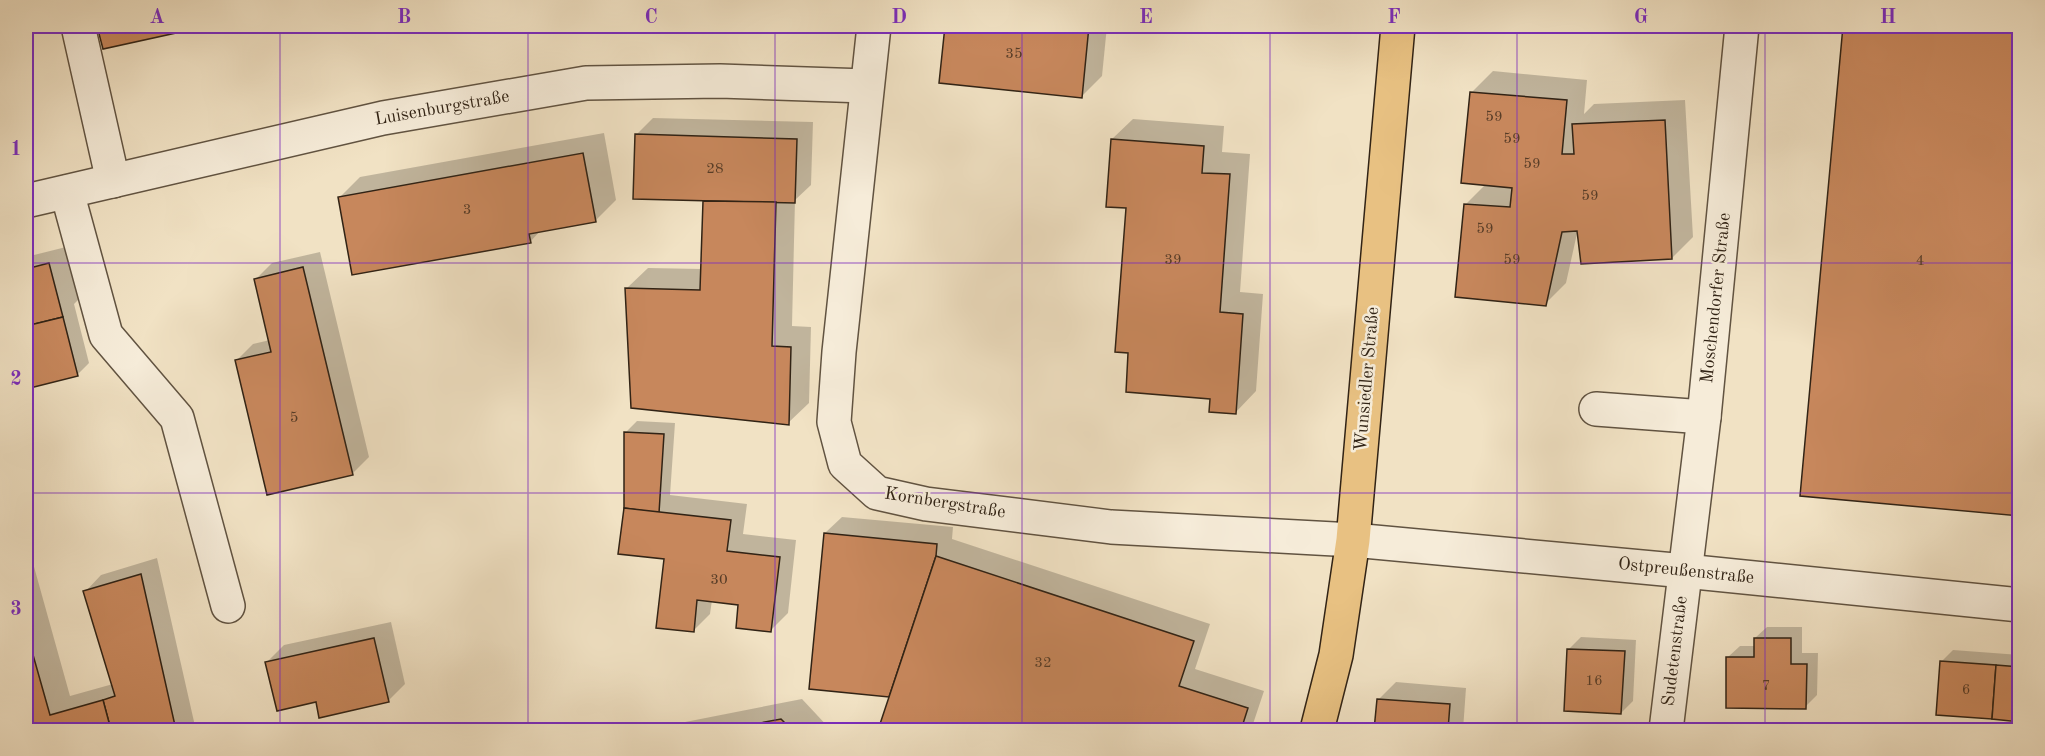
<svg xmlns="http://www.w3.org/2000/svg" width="2045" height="756" viewBox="0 0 2045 756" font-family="'Old Standard TT',serif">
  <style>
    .shadow { fill: #0003 }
    .building { fill: #c7875c; stroke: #312315; stroke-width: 1.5 }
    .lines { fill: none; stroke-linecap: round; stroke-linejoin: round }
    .minor-casing { stroke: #615341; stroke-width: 36 }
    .major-casing { stroke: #312315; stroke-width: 36 }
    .minor { stroke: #f6ecd9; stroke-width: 33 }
    .major { stroke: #e8c182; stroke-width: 33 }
    .grid { fill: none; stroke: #7b2cbf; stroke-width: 1.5; stroke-opacity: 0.55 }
    .labels { text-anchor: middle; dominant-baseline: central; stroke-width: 5; stroke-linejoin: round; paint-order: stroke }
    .number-label { font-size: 15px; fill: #563c27 }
    .street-label { font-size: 18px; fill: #312315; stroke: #f6ecd9 }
    .neatline { fill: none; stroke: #7b2cbf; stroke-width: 2 }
    .grid-label { font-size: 20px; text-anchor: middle; font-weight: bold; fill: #7b2cbf }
  </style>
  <rect width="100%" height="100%" fill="#f1e2c4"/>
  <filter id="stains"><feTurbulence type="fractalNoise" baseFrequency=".00333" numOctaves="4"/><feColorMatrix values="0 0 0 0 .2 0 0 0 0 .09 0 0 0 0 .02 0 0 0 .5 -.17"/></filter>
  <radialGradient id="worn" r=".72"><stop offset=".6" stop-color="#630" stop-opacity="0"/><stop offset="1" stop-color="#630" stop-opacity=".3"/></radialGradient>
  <g class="shadow">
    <polygon points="99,26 202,26 104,47"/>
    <polygon points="946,26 1107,26 1102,76 1081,97 941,82"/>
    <polygon points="1845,26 2020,26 2020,515 1801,494"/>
    <polygon points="26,67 34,103 26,112"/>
    <polygon points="1493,71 1587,80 1584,114 1594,104 1685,100 1693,237 1672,258 1578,229 1566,283 1545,304 1466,204 1486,184 1472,92"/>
    <polygon points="653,118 813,122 811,185 795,200 792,326 811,327 809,403 788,423 627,288 648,268 702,269 704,199 636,135"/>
    <polygon points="1133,119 1224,126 1222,152 1250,154 1240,292 1263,294 1256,391 1236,412 1130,351 1127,206 1112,139"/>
    <polygon points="604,133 616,200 595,221 541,230 530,242 339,198 360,177"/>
    <polygon points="66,247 79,299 74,304 89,363 77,375 27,387 26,257"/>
    <polygon points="320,252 369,457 352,474 236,361 253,344 270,340 255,280 272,263"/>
    <polygon points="637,421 675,423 670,495 747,504 743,534 796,540 788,613 771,630 740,604 712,600 710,614 693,631 666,558 625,510 625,433"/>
    <polygon points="842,517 953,527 952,539 1210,624 1195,669 1264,691 1251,730 879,730 891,695 810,688 825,533"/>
    <polygon points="26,538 70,696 113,684 85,592 101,575 157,558 195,726 191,730 26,730"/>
    <polygon points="391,622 405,684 388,701 317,700 267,662 284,645"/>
    <polygon points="1767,627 1802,627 1802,653 1818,653 1817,695 1805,707 1728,657 1740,646 1755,646 1755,638"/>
    <polygon points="1581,637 1636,640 1633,701 1621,713 1569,649"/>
    <polygon points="1953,650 2020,655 2020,721 1941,662"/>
    <polygon points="1396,682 1466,688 1463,730 1376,730 1379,699"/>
    <polygon points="802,699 831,730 669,730 675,724"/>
  </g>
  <g class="building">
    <polygon points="97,26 208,26 103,49"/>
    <polygon points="945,26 1089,26 1082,98 939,83"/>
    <polygon points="1843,26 2020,26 2020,516 1800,496"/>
    <polygon points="1470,92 1567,100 1562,154 1574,154 1572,124 1665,120 1672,259 1581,264 1577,231 1562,232 1546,306 1455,297 1464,204 1510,207 1512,188 1461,183"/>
    <polygon points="635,134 797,139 795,203 633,199"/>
    <polygon points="1111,139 1204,146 1202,173 1230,174 1220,312 1243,314 1236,414 1209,412 1210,399 1126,392 1128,353 1115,352 1126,208 1106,207"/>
    <polygon points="583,153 596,222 529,234 531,243 352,275 338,197"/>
    <polygon points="703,201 776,202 772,346 791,347 789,425 631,408 625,288 700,290"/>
    <polygon points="49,263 63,317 26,326 26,269"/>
    <polygon points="303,267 353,475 267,495 235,360 271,352 254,279"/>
    <polygon points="63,317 78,376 26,389 26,326"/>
    <polygon points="624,432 664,434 659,513 624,508"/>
    <polygon points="624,508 731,520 727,551 780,557 771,632 736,628 738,605 697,600 694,632 656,628 664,559 618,554"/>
    <polygon points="824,533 937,544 936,556 889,697 809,689"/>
    <polygon points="936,556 1194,641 1179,686 1248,708 1241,730 878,730"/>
    <polygon points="141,574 176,730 111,730 103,700 115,696 83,591"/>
    <polygon points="26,630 50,715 103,700 111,730 26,730"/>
    <polygon points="374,638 389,702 319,718 316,702 277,711 265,662"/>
    <polygon points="1754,638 1791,638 1791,664 1807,664 1806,709 1726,708 1726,657 1754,657"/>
    <polygon points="1567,649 1625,651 1621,714 1564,711"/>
    <polygon points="1940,661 1996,665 1992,719 1936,715"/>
    <polygon points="1996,665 2020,667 2020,722 1992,719"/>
    <polygon points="1377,699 1450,704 1448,730 1374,730"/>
    <polygon points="781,719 792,730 723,730"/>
  </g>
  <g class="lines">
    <g class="minor-casing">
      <g id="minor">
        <polyline points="78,26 113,181"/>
        <polyline points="874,26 839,352 834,422 845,464 877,493 926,504 1111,527 1353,540 1685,571 2020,605"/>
        <polyline points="67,192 106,335 177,418 228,606"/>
        <polyline points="26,201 383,118 586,83 720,81 866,86"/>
        <polyline points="1596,409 1704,417"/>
        <polyline points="1666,730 1704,417 1742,26"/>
      </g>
    </g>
    <g class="major-casing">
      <polyline id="major" points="1317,730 1336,655 1353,540 1398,26"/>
    </g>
    <use href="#minor" class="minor"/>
    <use href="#major" class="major"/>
  </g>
  <path class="grid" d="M280,26V730M528,26V730M775,26V730M1022,26V730M1270,26V730M1517,26V730M1765,26V730M26,263H2020M26,493H2020"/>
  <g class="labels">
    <g class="number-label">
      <text x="1014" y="54">35</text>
      <text x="1494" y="117">59</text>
      <text x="1512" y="139">59</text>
      <text x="1532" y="164">59</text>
      <text x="715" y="169">28</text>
      <text x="1590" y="196">59</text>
      <text x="467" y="210">3</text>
      <text x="1485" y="229">59</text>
      <text x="1173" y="260">39</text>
      <text x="1512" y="260">59</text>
      <text x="1920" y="261">4</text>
      <text x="294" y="418">5</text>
      <text x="719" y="580">30</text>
      <text x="1043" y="663">32</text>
      <text x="1594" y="681">16</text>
      <text x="1766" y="686">7</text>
      <text x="1966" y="690">6</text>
    </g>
    <g class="street-label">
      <text transform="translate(442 108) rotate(-10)">Luisenburgstraße</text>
      <text transform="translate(1716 298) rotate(-84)">Moschendorfer Straße</text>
      <text transform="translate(1367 379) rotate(-85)">Wunsiedler Straße</text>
      <text transform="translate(945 503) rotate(9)">Kornbergstraße</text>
      <text transform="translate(1686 571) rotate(6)">Ostpreußenstraße</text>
      <text transform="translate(1675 651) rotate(-83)">Sudetenstraße</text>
    </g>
  </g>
  <rect width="2045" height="756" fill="none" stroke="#f1e2c4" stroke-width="66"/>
  <rect x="33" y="33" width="1979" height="690" class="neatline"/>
  <g class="grid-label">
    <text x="157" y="23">A</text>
    <text x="404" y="23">B</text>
    <text x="651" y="23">C</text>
    <text x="899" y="23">D</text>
    <text x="1146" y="23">E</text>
    <text x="1394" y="23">F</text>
    <text x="1641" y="23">G</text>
    <text x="1888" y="23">H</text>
    <text x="16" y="155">1</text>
    <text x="16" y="385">2</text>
    <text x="16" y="615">3</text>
  </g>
  <rect width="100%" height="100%" filter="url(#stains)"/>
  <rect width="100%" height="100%" fill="url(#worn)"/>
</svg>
